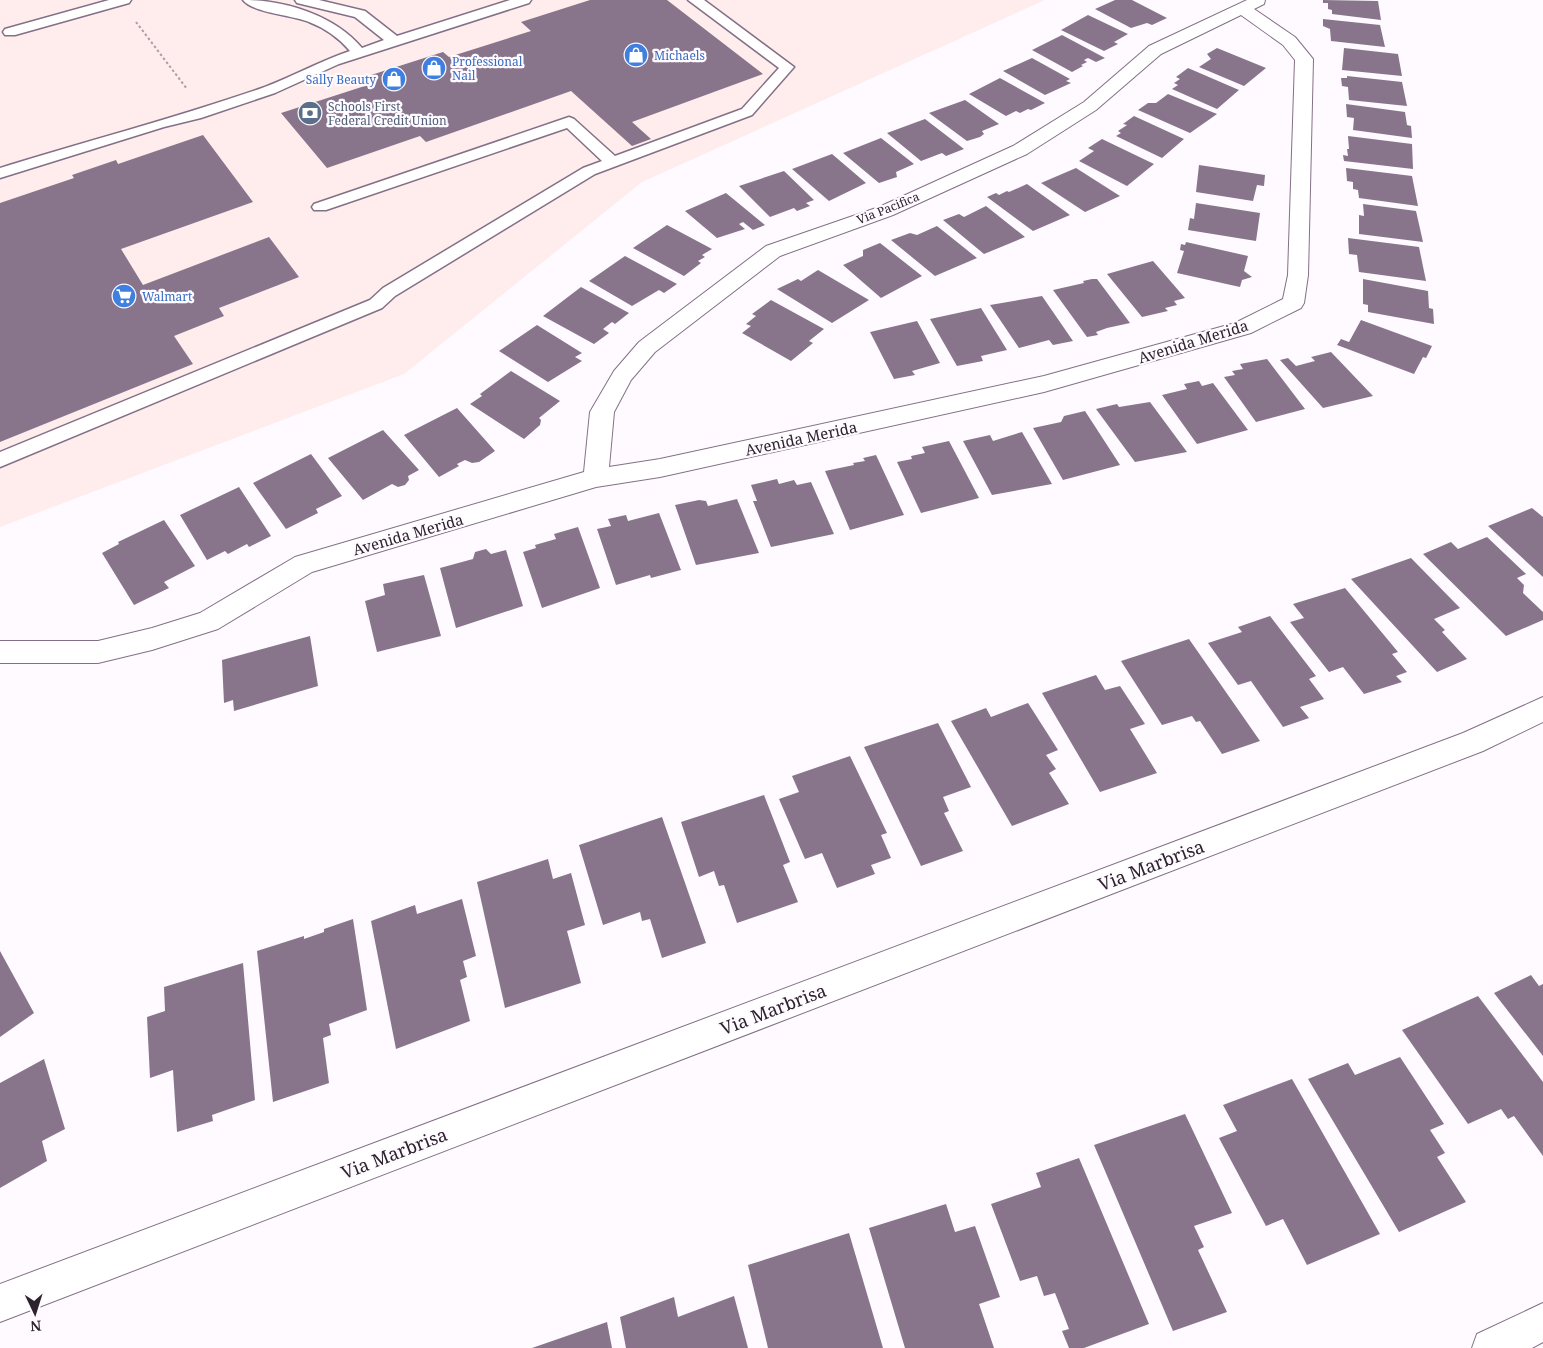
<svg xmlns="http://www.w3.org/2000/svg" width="1543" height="1348" viewBox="0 0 1543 1348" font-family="'Noto Serif',serif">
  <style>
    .commercial { fill: #feedec }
    .building { fill: #88758c }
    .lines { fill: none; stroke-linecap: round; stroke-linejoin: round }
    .service-casing { stroke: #847086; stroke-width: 3 }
    .minor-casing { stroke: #847086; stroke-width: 2 }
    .path { stroke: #a59fa6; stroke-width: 2; stroke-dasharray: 2.5 2.5; stroke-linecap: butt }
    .service { fill: #fff; fill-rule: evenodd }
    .minor { fill: #fff; fill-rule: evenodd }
    .labels { text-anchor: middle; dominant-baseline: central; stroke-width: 4.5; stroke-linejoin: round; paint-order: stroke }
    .far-shop-label { font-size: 12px; fill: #366cbe; stroke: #fefaff; text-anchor: start }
    .far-service-label { font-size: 12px; fill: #4e5e75; stroke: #fefaff; text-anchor: start }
    .far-street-label { font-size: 12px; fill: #2c232c; stroke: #fefaff }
    .street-label { font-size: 15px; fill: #2c232c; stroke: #fefaff }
    .near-street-label { font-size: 18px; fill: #2c232c; stroke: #fefaff }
  </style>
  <rect width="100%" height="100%" fill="#fefaff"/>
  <polygon class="commercial" points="0,0 1045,0 642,182 404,374 0,527"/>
  <g class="building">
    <polygon points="590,0 667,0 763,74 632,122 651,139 632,146 571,91 426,142 420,136 327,168 281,113 374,83 368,76 443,52 449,57 531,31 521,22"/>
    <polygon points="1115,0 1132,0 1167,18 1152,25 1147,23 1131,28 1095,9"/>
    <polygon points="1323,0 1378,1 1381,20 1332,14 1332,10 1328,9 1328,3 1323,3"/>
    <polygon points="1088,15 1128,34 1114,42 1118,44 1104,51 1061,30"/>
    <polygon points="1323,19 1380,25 1385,47 1331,41 1330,29 1323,26"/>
    <polygon points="1062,35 1105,58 1096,62 1088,58 1084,60 1087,62 1081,65 1083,66 1072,72 1032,50"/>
    <polygon points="1217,48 1266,68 1244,86 1199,67 1211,59 1207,54"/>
    <polygon points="1344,48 1398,54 1402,76 1342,70"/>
    <polygon points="1032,58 1070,79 1066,81 1071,83 1045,95 1003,71"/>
    <polygon points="1188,68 1239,90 1217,109 1172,89 1178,85 1174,83 1180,79 1176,77"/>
    <polygon points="1347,76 1402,82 1407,106 1349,100 1348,87 1342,86 1341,78 1347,78"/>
    <polygon points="1000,78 1045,103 1031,110 1028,109 1020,113 1016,111 1006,116 969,94"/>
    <polygon points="1168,94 1217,114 1190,133 1138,110 1148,103 1156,103"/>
    <polygon points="965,100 999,124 982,131 984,134 980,137 967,141 929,113"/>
    <polygon points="1346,104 1405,112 1407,125 1411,126 1412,138 1353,130 1354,118 1347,117"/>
    <polygon points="1134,116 1184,139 1162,158 1116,136 1121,133 1118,131 1127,125 1123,124"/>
    <polygon points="925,119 964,149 946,156 942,153 921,161 887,133"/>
    <polygon points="203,135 253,202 121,249 143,285 269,237 299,277 219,308 224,316 174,336 193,364 0,442 0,203 74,178 72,175 116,160 118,164"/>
    <polygon points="1348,136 1412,144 1413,169 1344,161 1343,155 1348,156 1347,149 1349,149"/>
    <polygon points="881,138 914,164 896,172 897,177 879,183 843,153"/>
    <polygon points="1102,139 1154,164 1127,186 1079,161 1094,151 1088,148"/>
    <polygon points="832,154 866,183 829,201 792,169"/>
    <polygon points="1199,165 1265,175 1264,186 1257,185 1253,201 1196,192"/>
    <polygon points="1076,168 1120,196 1085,212 1041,183"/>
    <polygon points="1346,168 1412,176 1418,206 1359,198 1358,190 1353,189 1353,182 1347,181"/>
    <polygon points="784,171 814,200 806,203 810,206 797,211 794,208 770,217 739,186"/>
    <polygon points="1027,184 1070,215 1033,231 987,197 996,193 999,195 1007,191 1009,192"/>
    <polygon points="726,193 765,225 753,230 743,222 739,224 745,229 717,238 685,211"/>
    <polygon points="1196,203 1260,213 1256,241 1188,230 1190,218 1194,219"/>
    <polygon points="1363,204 1416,211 1423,242 1359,234 1359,215 1364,216"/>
    <polygon points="986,206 1025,237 984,254 943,220 959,214 964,217"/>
    <polygon points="667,225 712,249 702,255 705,257 698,261 701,263 684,276 633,248"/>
    <polygon points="937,226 977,258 935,276 891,240 910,233 917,235"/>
    <polygon points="1348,238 1419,247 1426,281 1359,272 1357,255 1349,254"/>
    <polygon points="1186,242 1248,256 1244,271 1252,277 1242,280 1240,287 1177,273 1184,251 1180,250 1181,244 1185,245"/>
    <polygon points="880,243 922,276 881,298 843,265 863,256 863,250"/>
    <polygon points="625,256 677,284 664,293 659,290 632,306 589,281"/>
    <polygon points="1153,261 1185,298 1174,301 1177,305 1165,308 1168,311 1142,317 1107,274"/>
    <polygon points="818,270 869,300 832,323 777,289 798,279 801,281"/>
    <polygon points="1092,279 1097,279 1130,323 1107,328 1096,332 1098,335 1087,337 1053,290 1084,283 1083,281"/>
    <polygon points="1363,279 1428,291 1429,308 1433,309 1434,324 1368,312 1368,305 1363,304"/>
    <polygon points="581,287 629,313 615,324 612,322 603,329 609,333 594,344 543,316"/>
    <polygon points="1042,296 1073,341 1053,345 1049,340 1019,348 990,305"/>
    <polygon points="771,300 824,329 809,341 813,343 791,361 742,333 751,326 746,324 756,316 752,314"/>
    <polygon points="981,308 1007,350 981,356 983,361 957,366 930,319"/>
    <polygon points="1361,320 1432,346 1426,358 1423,357 1414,374 1337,345 1341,339 1349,342"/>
    <polygon points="917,321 940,363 912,371 915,375 894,379 870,332"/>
    <polygon points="537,325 582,353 575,357 582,361 548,382 499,351"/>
    <polygon points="1331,352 1373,396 1323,408 1280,360 1288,358 1296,366 1315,361 1311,357"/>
    <polygon points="1267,359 1305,409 1256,422 1224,377 1235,375 1232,371 1243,369 1240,364"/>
    <polygon points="511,371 560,401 539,418 541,420 540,425 524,439 470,404 482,396 480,394"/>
    <polygon points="1199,381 1202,386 1213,383 1248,430 1197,444 1162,395 1187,389 1184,384"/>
    <polygon points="1150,402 1187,452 1135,462 1096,409 1117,404 1119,407"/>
    <polygon points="457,408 495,451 479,462 472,463 465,460 457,464 459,466 439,477 404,435"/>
    <polygon points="1085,411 1120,465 1063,480 1033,428 1061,422 1064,416"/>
    <polygon points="383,430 419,470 408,476 409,480 405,485 398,487 392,484 363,500 328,458"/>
    <polygon points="1022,432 1052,484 992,495 963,441 990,435 993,441"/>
    <polygon points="949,441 979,498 921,513 897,462 912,459 911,456 925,453 922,447"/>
    <polygon points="311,454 342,496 316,509 318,513 286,529 253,483"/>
    <polygon points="876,455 904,515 850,530 825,471 854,465 853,463 865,461 863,458"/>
    <polygon points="777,479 779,484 794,480 797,485 811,482 834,534 771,547 753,501 757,501 751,485"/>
    <polygon points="239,487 271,536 249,547 247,544 228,554 225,551 207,560 180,515"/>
    <polygon points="737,499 759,553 696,565 675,505 699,500 706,501 708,506"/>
    <polygon points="1532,508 1543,517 1543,577 1488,526"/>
    <polygon points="659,513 681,570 651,578 650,575 616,585 597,529 611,526 608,519 626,515 628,521"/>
    <polygon points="164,520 195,566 164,582 169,588 134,605 102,553 119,544 118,542"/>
    <polygon points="578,527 600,588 542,608 523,552 536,548 535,545 556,539 554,534"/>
    <polygon points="1487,537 1526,574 1517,578 1524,585 1523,593 1543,612 1543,620 1506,636 1423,554 1451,542 1458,549"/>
    <polygon points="486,549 491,554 506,550 523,606 456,628 440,568 473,559 475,552"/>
    <polygon points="1411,558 1460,608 1434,619 1445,630 1442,632 1467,659 1437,672 1351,579"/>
    <polygon points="424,575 441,636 377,652 365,601 385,595 383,584"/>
    <polygon points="1345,588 1398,652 1392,654 1407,672 1396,676 1402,682 1364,694 1343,667 1329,672 1290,622 1304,618 1293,604"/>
    <polygon points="1270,616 1316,676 1309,679 1324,699 1300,707 1309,718 1283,727 1251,681 1238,685 1208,643 1242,632 1238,627"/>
    <polygon points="310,636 318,686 234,711 233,700 224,703 222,660"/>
    <polygon points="1189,639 1260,741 1222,754 1200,721 1196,722 1192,716 1162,725 1121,661"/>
    <polygon points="1096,675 1105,690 1120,686 1145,724 1130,729 1157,773 1100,792 1042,693"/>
    <polygon points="1028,703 1058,750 1046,755 1056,769 1049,773 1069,804 1012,826 951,721 986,708 991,717"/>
    <polygon points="938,723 971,787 943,797 949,811 944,813 963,851 921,866 864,747"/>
    <polygon points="850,756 887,833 881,835 891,858 871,865 875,874 837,888 822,853 805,859 779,799 799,792 792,776"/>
    <polygon points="764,795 790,862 783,865 798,902 737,923 724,885 719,886 714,871 699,877 681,822"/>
    <polygon points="662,817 706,943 662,958 650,919 642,921 640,912 603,925 579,845"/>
    <polygon points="548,859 553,879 571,873 585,925 567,931 581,983 505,1008 477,882"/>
    <polygon points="462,899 476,956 463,961 467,977 460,980 470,1021 396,1049 371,921 415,905 417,914"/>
    <polygon points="353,919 367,1010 329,1024 331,1035 323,1038 329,1083 273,1102 257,951 304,936 304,939 324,932 324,929"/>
    <polygon points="0,951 34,1013 0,1037"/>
    <polygon points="243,963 255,1100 212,1115 213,1121 177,1132 173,1070 150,1078 147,1017 165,1011 164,987"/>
    <polygon points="1531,975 1539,986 1543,984 1543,1056 1494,993"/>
    <polygon points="1478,996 1543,1082 1543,1156 1514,1116 1508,1119 1501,1109 1468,1124 1402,1030"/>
    <polygon points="1400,1057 1444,1124 1430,1130 1445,1153 1437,1157 1466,1202 1399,1232 1308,1079 1348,1063 1355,1075"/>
    <polygon points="44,1059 65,1129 42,1141 47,1161 0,1188 0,1083"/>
    <polygon points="1292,1079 1380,1234 1307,1265 1283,1219 1266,1226 1219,1138 1237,1131 1223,1105"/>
    <polygon points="1185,1114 1232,1213 1194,1226 1204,1247 1198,1250 1227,1312 1173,1331 1094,1145"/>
    <polygon points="1079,1158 1149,1324 1084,1348 1069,1348 1062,1331 1069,1329 1055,1293 1044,1296 1037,1276 1020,1281 991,1204 1041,1187 1036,1173"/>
    <polygon points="946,1204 955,1232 975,1226 1000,1297 979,1304 994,1348 905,1348 869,1228"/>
    <polygon points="849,1233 883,1348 768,1348 748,1265"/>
    <polygon points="734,1296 748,1348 626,1348 620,1317 674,1297 678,1317"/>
    <polygon points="607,1322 612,1348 532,1348"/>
  </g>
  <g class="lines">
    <g class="service-casing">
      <g id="service">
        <polygon points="109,0 131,0 129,3 15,35 5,35 3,32 5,29"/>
        <path d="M243,0C285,0 334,15 362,48L384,40L355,17L297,3L295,0H319L365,11L397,36L510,0H531L529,3L339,64L275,93L201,118L164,127L0,178V168C87,141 176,118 262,88C292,77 320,61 350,51C339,38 325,28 309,22C293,15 253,13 243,0Z"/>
        <polygon points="688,0 704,0 794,67 752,115 595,174 395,296 382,308 0,467 0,452 370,300 383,288 583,168 602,161 567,128 326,210 314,210 312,207 314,204 569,117 574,119 615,156 742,109 779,68"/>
      </g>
    </g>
    <g class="minor-casing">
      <g id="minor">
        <path d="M1247,0H1265L1264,4L1254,9L1295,37L1313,59L1308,275L1304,303L1301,308L1251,333L1044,392L660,477L596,487L312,572L218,629L152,650L98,663H0V641H98L152,628L200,613L295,557L584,472L590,412L614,371L639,342L766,246L879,207L1013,146L1084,102L1149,46ZM1241,15L1283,45L1295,60L1288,275L1283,299L1235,323L1044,376L660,459L609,467L614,412L631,380L655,352L780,256L893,215L1027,154L1096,110L1161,54Z"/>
        <polygon points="1543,697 1543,722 1483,751 0,1322 0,1284 1463,733"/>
        <polygon points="1543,1303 1543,1342 1532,1348 1472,1348 1477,1334"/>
      </g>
    </g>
    <polyline class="path" points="136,22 187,89"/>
    <use href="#service" class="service"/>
    <use href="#minor" class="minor"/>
  </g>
  <defs>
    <g id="shop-disc" transform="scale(1.25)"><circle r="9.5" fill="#3f7fe0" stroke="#fefaff"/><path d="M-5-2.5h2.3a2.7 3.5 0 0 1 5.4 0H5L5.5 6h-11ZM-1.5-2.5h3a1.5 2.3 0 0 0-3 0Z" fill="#fff"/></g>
    <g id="bank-disc" transform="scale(1.25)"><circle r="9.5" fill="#5c6f8a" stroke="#fefaff"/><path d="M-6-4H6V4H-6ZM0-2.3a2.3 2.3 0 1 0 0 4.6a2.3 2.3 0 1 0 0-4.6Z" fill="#fff"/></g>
    <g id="supermarket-disc" transform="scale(1.25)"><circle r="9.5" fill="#3f7fe0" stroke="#fefaff"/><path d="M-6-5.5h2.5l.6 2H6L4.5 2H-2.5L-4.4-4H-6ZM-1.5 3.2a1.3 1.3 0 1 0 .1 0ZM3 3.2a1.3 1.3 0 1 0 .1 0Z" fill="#fff"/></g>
  </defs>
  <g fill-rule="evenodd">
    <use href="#shop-disc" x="636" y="55"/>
    <use href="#shop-disc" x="434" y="68"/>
    <use href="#shop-disc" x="394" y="79"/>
    <use href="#bank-disc" x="310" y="113"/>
    <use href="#supermarket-disc" x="124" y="296"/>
  </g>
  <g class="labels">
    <g class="far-shop-label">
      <text x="654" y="55">Michaels</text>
      <text x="452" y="61">Professional<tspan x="452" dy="14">Nail</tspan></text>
      <text x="376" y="79" text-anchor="end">Sally Beauty</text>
      <text x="142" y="296">Walmart</text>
    </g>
    <g class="far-service-label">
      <text x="328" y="106">Schools First<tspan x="328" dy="14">Federal Credit Union</tspan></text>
    </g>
    <g class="far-street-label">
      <text transform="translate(888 208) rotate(-22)">Via Pacifica</text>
    </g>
    <g class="street-label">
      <text transform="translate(1193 341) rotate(-17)">Avenida Merida</text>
      <text transform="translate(801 438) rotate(-12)">Avenida Merida</text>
      <text transform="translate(408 534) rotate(-16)">Avenida Merida</text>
    </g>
    <g class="near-street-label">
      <text transform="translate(1151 865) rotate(-21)">Via Marbrisa</text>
      <text transform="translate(773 1009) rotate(-21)">Via Marbrisa</text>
      <text transform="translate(394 1153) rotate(-21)">Via Marbrisa</text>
    </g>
  </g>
  <g transform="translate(35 1313) rotate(176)" stroke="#fefaff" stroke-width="4" paint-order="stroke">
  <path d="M0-4L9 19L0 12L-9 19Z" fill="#2c232c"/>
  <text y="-8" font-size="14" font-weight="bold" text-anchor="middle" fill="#2c232c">N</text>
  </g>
</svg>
